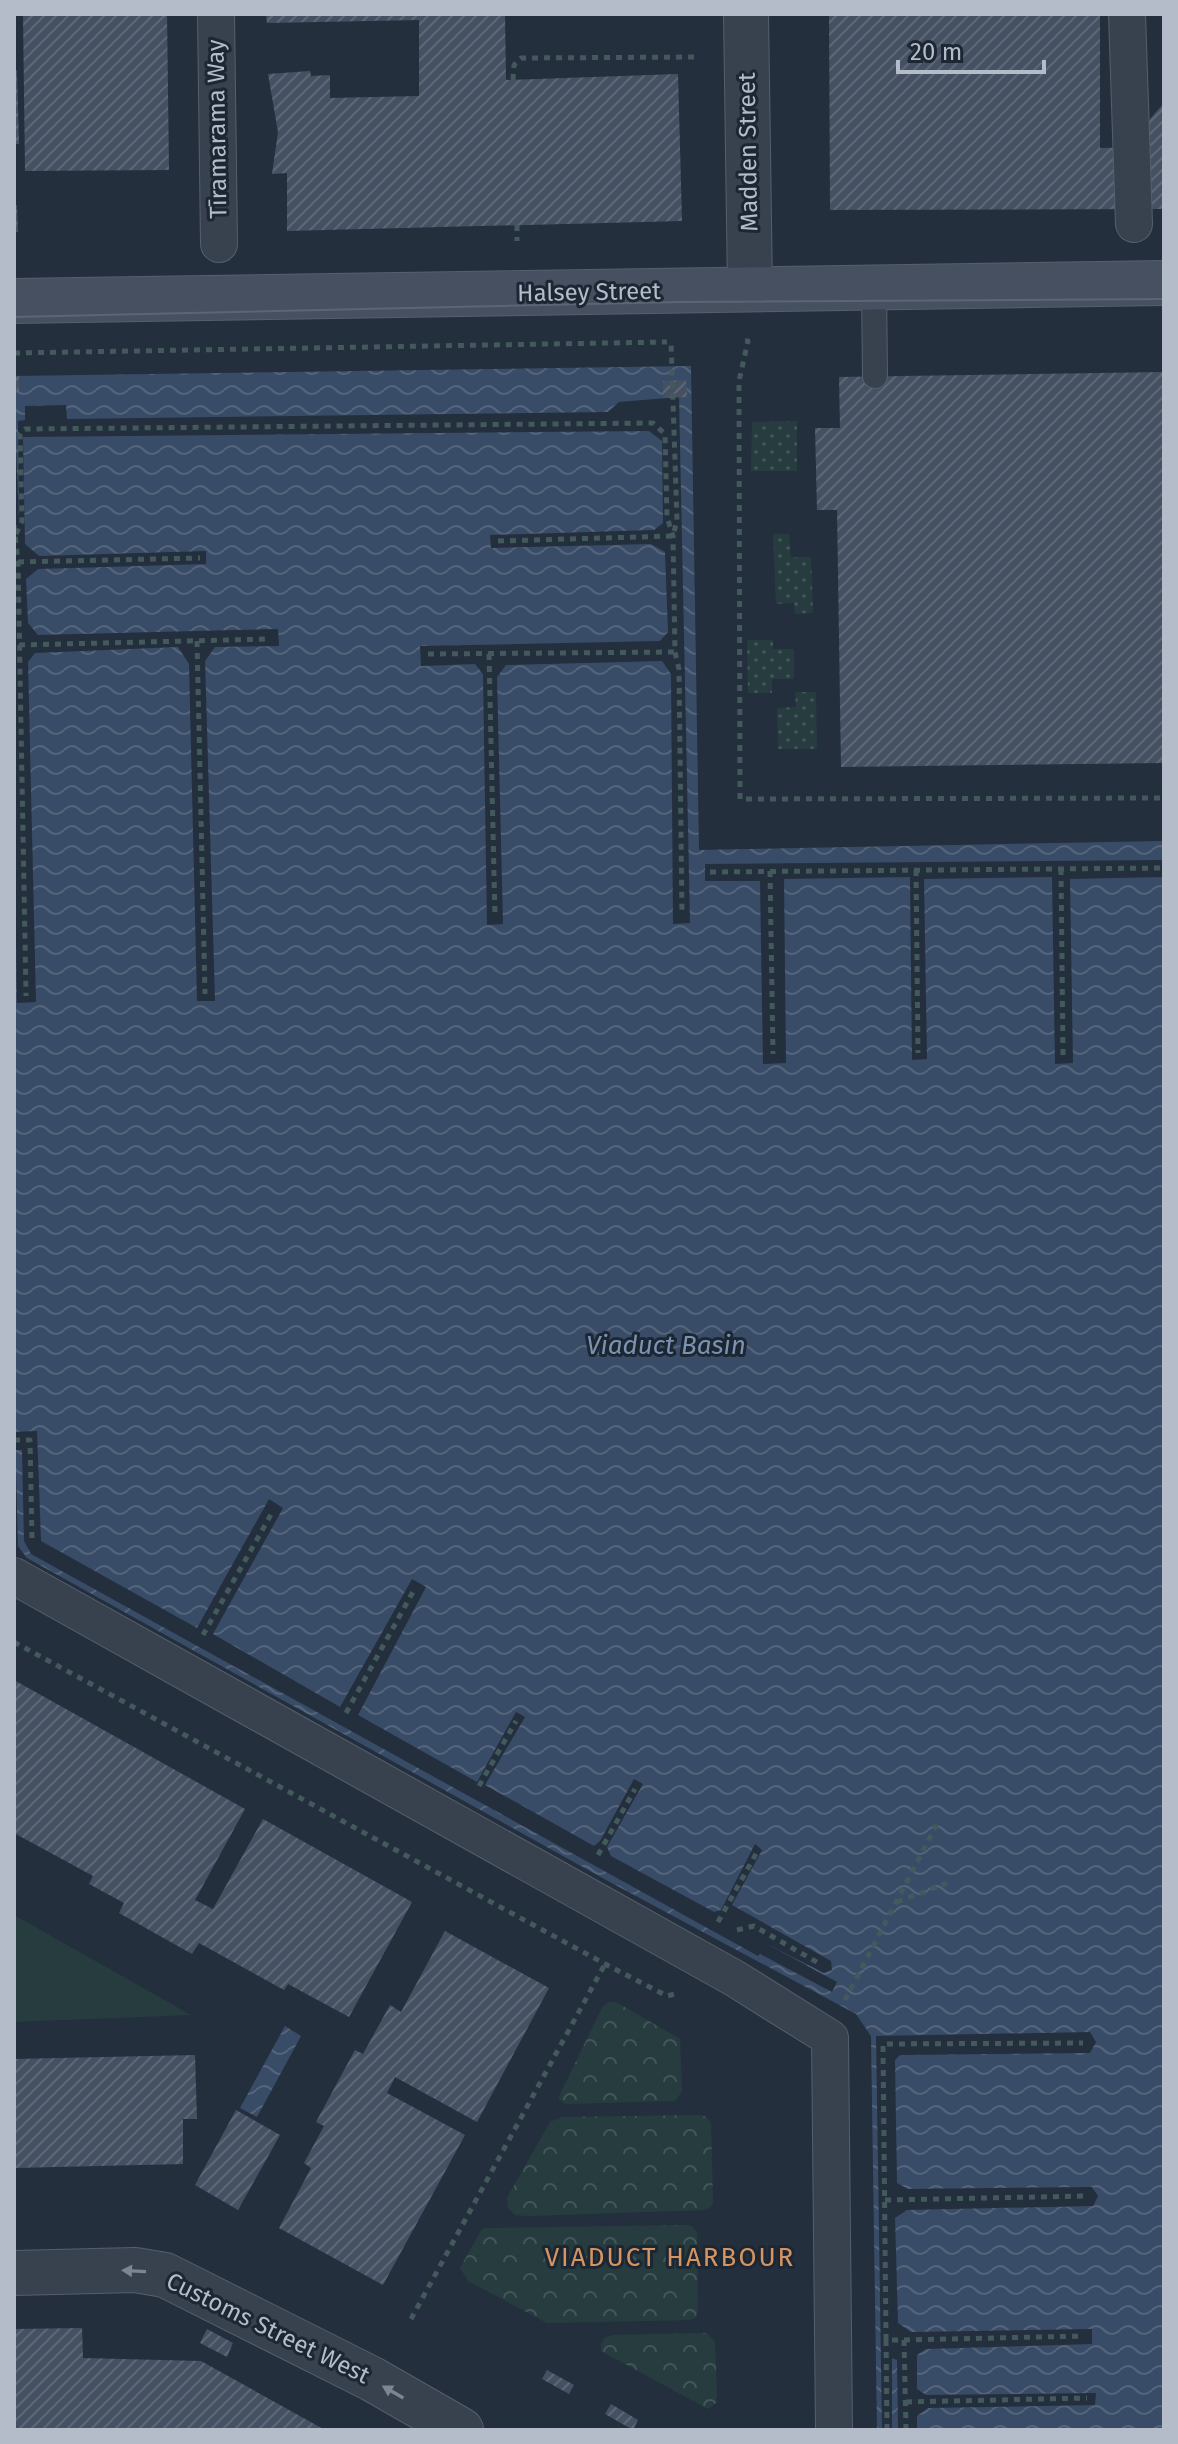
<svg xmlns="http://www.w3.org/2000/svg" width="1178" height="2444" viewBox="0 0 1178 2444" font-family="'Fira Sans',sans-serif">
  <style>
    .grass { fill: #263c3f }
    .park { fill: url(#park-crowns) }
    .garden { fill: url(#garden-dots) }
    .water { fill: url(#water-waves) }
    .pier { fill: #242f3e }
    .building { fill: url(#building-hatch) }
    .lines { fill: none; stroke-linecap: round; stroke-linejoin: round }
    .service-casing { stroke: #565f6c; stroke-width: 26 }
    .pedestrian-casing { stroke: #565f6c; stroke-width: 38 }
    .minor-casing { stroke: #565f6c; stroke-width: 46 }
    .secondary-casing { stroke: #565f6c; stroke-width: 46 }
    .path { stroke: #44595c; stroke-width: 5; stroke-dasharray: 6 6; stroke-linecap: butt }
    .service { stroke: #38414e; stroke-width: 24 }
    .pedestrian { stroke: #38414e; stroke-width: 36 }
    .minor { stroke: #38414e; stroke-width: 44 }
    .secondary { stroke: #465061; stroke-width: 44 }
    .tram { stroke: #5a6575; stroke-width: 2 }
    .oneway { fill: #7c8592 }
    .labels { text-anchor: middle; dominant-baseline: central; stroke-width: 6; stroke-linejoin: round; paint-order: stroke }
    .street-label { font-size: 24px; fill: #b4bcc9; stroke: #1d2633 }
    .water-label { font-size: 26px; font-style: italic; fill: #7c92b1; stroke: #1d2633 }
    .neighbourhood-label { font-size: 26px; letter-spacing: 2px; fill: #d59563; stroke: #1d2633 }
  </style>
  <defs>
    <pattern id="park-crowns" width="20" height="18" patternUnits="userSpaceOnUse" patternTransform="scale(2)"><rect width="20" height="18" fill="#263c3f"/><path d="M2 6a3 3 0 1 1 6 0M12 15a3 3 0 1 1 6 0" fill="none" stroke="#435659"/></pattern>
    <pattern id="garden-dots" width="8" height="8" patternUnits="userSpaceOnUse" patternTransform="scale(2)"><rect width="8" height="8" fill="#263c3f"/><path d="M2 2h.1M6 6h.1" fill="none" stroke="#435659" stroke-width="1.8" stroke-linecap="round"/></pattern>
    <pattern id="water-waves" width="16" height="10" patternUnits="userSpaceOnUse" patternTransform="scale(2)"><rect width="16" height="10" fill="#394c67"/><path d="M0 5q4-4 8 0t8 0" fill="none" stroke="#53647b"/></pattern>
    <pattern id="building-hatch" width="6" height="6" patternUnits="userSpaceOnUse" patternTransform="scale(2)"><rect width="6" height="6" fill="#455162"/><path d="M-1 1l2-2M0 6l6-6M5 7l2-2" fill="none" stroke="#5d6877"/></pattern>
  </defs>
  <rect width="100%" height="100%" fill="#242f3e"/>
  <polygon class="grass" points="14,1915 191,2015 14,2022"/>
  <g class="park">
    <polygon points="609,2002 616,2002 680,2039 682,2091 675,2101 565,2104 558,2098 603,2006"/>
    <polygon points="700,2115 707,2117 711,2123 713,2201 711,2207 705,2210 527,2216 515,2215 508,2208 507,2198 550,2122 562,2117"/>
    <polygon points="690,2225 697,2232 698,2311 695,2318 689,2320 547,2323 468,2281 460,2268 482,2229 488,2228"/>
    <polygon points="707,2333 715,2342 717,2396 716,2403 708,2409 601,2351 601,2344 604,2338 613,2335"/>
  </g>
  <g class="garden">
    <polygon points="797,421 797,471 751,471 752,422"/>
    <polygon points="773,534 789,534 791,557 811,557 813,613 795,614 794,603 776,604"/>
    <polygon points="747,640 773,640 773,649 794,649 794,679 772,679 772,693 748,693"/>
    <polygon points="795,692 816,692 817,749 778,749 777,708 796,707"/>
  </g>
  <g class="water">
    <polygon points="691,366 699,850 1164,841 1164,2430 877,2430 871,2036 856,2014 608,1881 27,1558 18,1546 16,1469 14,1466 14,376"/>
    <polygon points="285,2026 301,2036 257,2117 240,2108"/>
  </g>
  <g class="pier">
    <polygon points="679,397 690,923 673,924 671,674 662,661 506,665 497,677 503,924 487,925 483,674 475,664 421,666 420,646 660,641 668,632 665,552 651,544 491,548 490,535 654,530 663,523 662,441 649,431 23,437 25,544 39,556 206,551 206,564 38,569 26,579 28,623 38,635 278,629 279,646 215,647 205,661 215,1001 197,1001 189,664 178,647 35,653 28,662 36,1002 17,1003 14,822 14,402 19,520 18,421 25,420 25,406 66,405 67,419 608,412 619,402"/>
    <polygon points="1164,860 1164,877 1070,879 1073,1063 1055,1064 1052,877 924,879 927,1059 912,1060 910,877 784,879 786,1063 763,1064 760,881 705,881 705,864"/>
    <polygon points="37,1431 41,1541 197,1628 269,1499 283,1508 213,1634 340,1707 412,1579 426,1587 358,1715 477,1782 516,1712 525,1717 485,1785 594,1846 600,1841 634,1779 643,1784 607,1847 611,1856 714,1912 721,1910 755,1844 762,1850 732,1905 831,1961 832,1970 824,1973 765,1943 837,1982 832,1992 760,1954 758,1956 31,1554 24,1541 22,1450 14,1450 14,1432"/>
    <polygon points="1090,2032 1096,2042 1090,2053 900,2055 895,2060 897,2183 908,2189 1092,2187 1098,2196 1093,2206 907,2210 895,2218 898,2323 911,2332 1092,2329 1092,2344 926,2349 917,2355 917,2389 926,2395 1096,2393 1095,2405 928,2408 917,2416 917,2430 898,2430 897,2360 892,2358 892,2430 882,2430 876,2036"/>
  </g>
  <g class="building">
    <polygon points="23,14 167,14 169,170 25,171"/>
    <polygon points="266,14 505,14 506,80 678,74 682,221 287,231 287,173 272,174 278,132 268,74 310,71 311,76 330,75 330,98 419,96 419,20 267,23"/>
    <polygon points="829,14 1100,14 1100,148 1151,147 1147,141 1148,126 1150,119 1164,103 1164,209 830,210"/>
    <polygon points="14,70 17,70 19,144 14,144"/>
    <polygon points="14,205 17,205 18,232 14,232"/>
    <polygon points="1164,372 1164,763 841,767 837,510 817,510 815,428 840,428 839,377"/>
    <rect x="14" y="376" width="5" height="15"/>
    <polygon points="686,380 687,397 663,398 663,381"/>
    <polygon points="14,1680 245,1809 195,1900 213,1909 263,1819 412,1902 349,2017 288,1984 284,1990 199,1943 192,1954 119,1913 124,1903 89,1884 93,1876 14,1833"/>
    <polygon points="445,1931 549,1988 477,2122 395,2077 387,2093 465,2135 383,2285 279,2228 311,2168 304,2163 324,2126 316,2122 355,2050 363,2054 390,2005 401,2012"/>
    <polygon points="195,2055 197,2119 183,2119 183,2164 14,2168 14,2059"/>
    <polygon points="236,2110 280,2135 238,2210 195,2185"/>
    <polygon points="82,2328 83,2358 201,2361 325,2430 14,2430 14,2329"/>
    <polygon points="207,2329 233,2343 227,2357 200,2343"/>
    <polygon points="547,2370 574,2385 569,2394 542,2379"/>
    <polygon points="611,2404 638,2420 633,2430 605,2414"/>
  </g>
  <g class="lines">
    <g class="service-casing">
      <polyline id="service" points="874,287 875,376"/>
    </g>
    <g class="pedestrian-casing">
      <g id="pedestrian">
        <polyline points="216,14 219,244"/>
        <polyline points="1127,14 1134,224"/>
        <polyline points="14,1576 734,1978 830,2038 834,2430"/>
      </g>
    </g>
    <g class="minor-casing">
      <g id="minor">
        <polyline points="746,14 750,289"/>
        <polyline points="14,2273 135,2270 165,2275 372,2379 461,2430"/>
      </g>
    </g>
    <g class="secondary-casing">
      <polyline id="secondary" points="14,301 1164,283"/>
    </g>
    <g class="path">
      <polyline points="513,80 514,65 521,58 699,57"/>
      <polyline points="517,225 517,241"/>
      <polyline points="745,341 748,341 739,381 740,799 1164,798"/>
      <polyline points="14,353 667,342"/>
      <polyline points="14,525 18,562 26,996"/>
      <polyline points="16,534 22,521 20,434 25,429 653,423 665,434 667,517 673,536 675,652 679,669 682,915"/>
      <polyline points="498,541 673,536 677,520 671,342"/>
      <polyline points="18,562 200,558"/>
      <polyline points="197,641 205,994"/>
      <polyline points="19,645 270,639"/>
      <polyline points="428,654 675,652"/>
      <polyline points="489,654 495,918"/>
      <polyline points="1061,869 1063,1055"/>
      <polyline points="916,870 918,1053"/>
      <polyline points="770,871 773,1054"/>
      <polyline points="710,872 1164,868"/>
      <polyline points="14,1440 30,1440 32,1538"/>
      <polyline points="203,1635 273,1511"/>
      <polyline points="14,1642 605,1964 667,1996 675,1994"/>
      <polyline points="346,1713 415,1588"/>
      <polyline points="479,1786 516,1721"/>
      <polyline points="598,1855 635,1789"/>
      <polyline points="897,1902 947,1883"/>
      <polyline points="718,1922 757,1852"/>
      <polyline points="737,1930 754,1926 820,1964"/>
      <polyline points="845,2000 939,1820"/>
      <polyline points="885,2200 1086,2196"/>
      <polyline points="411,2319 605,1964"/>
      <polyline points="886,2340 883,2044 1083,2043"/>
      <polyline points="904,2340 1084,2336"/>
      <polyline points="906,2402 1087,2398"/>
      <polyline points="887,2430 886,2340 904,2340 906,2430"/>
    </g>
    <use href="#service" class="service"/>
    <use href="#pedestrian" class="pedestrian"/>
    <use href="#minor" class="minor"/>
    <use href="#secondary" class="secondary"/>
    <polyline class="tram" points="14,317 680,302 1164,299"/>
  </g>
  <defs><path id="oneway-solid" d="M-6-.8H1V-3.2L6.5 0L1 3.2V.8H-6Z" transform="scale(2)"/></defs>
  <g class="oneway">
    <use href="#oneway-solid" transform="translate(134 2271) rotate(-177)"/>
    <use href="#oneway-solid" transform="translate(393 2392) rotate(-150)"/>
  </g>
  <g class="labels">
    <g class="street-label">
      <text transform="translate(217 129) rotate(-91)">Tīramarama Way</text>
      <text transform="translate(748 152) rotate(-91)">Madden Street</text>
      <text transform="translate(589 292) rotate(-1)">Halsey Street</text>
      <text transform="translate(268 2328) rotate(26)">Customs Street West</text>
    </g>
    <g class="water-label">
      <text x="666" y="1345">Viaduct Basin</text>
    </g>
    <g class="neighbourhood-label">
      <text x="670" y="2257">VIADUCT HARBOUR</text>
    </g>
  </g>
  <rect width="1178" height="2444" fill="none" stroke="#b4bcc9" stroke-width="32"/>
  <path d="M898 60v12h146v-12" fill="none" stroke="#b4bcc9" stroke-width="4"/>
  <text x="910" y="60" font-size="24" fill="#b4bcc9" stroke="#1d2633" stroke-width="6" paint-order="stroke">20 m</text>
</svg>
